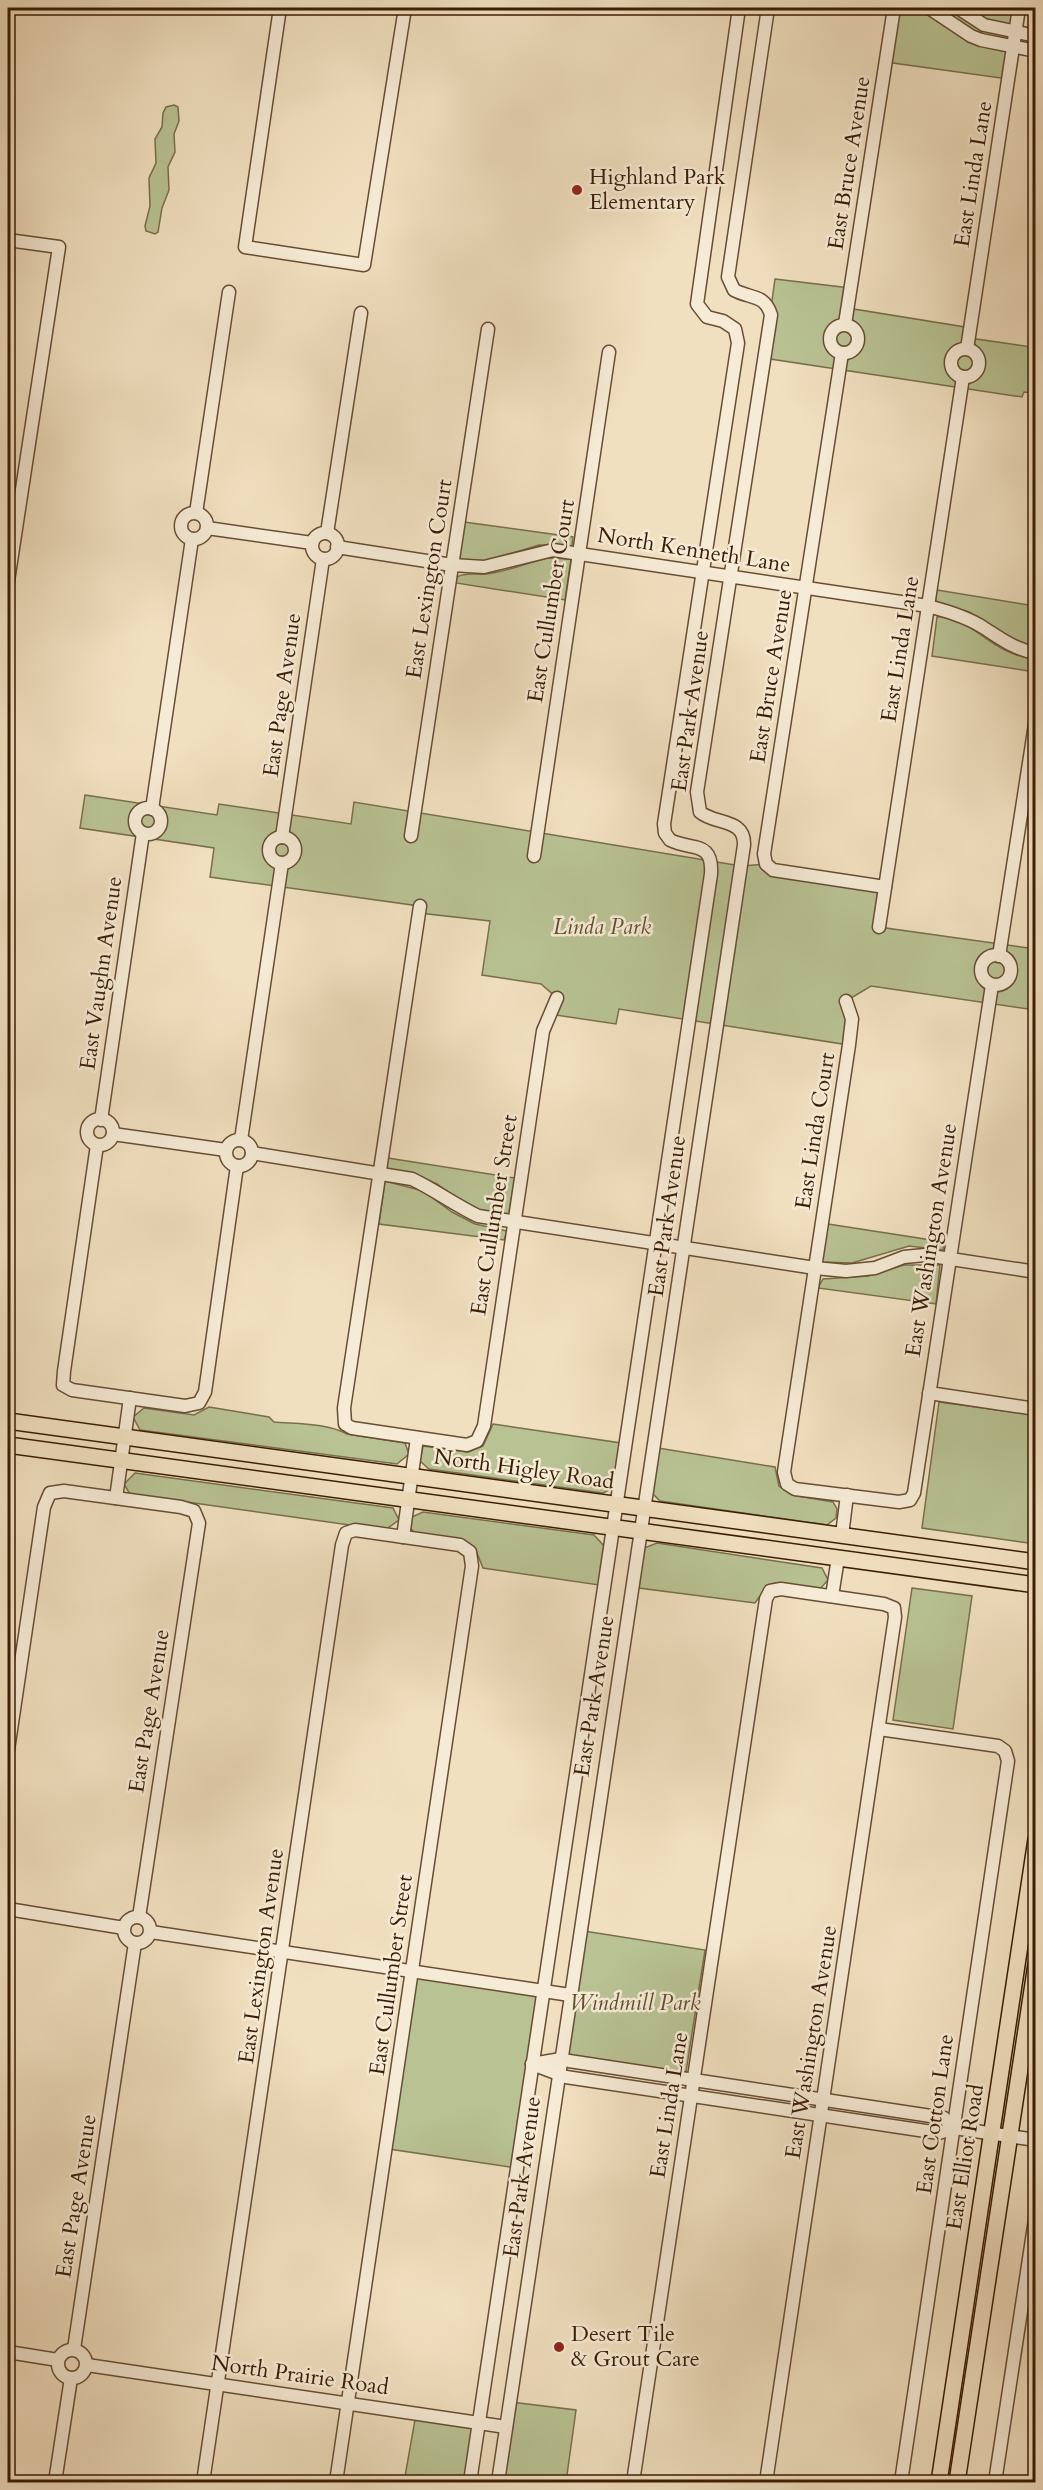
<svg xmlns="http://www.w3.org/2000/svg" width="1043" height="2490" viewBox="0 0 1043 2490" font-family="Cardo,serif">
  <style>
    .green { fill: #b8c293; stroke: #796f4c; stroke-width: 1.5 }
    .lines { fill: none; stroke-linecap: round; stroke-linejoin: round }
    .minor-casing { stroke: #684d33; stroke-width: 15 }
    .major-casing { stroke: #3a1c04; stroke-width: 18 }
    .minor { stroke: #f6ebd6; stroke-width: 12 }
    .major { stroke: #f1e0c0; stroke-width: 15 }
    .poi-dot { fill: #8f2418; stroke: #f6ebd6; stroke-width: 2 }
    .labels { text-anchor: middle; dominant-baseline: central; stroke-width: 5; stroke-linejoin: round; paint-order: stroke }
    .street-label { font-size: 22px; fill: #3a1c04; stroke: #f6ebd6 }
    .poi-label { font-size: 22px; fill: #3a1c04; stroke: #f6ebd6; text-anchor: start }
    .park-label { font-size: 22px; font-style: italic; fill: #604e2f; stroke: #f6ebd6 }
  </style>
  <rect width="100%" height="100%" fill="#f1e0c0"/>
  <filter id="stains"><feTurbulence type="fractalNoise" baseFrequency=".00333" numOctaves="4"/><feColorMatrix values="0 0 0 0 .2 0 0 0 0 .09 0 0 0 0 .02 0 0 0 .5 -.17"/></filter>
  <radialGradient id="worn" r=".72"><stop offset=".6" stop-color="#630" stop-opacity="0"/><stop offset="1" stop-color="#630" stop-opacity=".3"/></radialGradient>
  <g class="green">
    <polygon points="894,8 1019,8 1008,79 886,62"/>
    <polygon points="174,105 178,107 179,121 174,134 175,152 168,167 169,190 162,208 158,232 155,234 146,231 145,226 150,206 149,178 156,163 155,139 162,127 163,113 166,107"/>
    <polygon points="775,279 850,288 848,308 971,328 970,338 1031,347 1033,339 1035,339 1035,393 1024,392 1022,397 764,358"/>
    <polygon points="464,522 573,537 572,546 539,545 483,562 459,559"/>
    <path d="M547,558L571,559L565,600L456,583L457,577C466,572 476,575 486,574C507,572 526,563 547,558Z"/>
    <polygon points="937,590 1035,606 1035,648 999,634 969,612 935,603"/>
    <path d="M937,617C961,615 977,634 996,645C1008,653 1021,657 1035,660V672L932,656Z"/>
    <polygon points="85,795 217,815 219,804 351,824 354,802 741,866 766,864 885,887 879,927 1035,949 1035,1010 871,986 846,1001 849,1045 619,1009 616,1024 549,1014 557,998 541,984 482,975 490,921 419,913 419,906 210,877 214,848 80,828"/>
    <polygon points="388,1158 515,1178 508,1218 490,1215 469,1207 437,1184 417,1175 386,1169"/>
    <polygon points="385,1181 423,1191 452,1212 475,1224 507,1231 504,1240 379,1224"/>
    <polygon points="828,1224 944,1242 943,1250 909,1246 852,1263 821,1262"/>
    <polygon points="904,1265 940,1265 936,1304 818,1288 823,1279 868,1276"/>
    <polygon points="939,1402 1035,1415 1035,1544 922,1528"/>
    <path d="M209,1407L269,1417L274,1422C296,1424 328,1423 347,1434L405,1443L409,1454L397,1464L140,1430L133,1417L144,1408L194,1415Z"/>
    <polygon points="493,1424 621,1443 615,1487 603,1493 429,1469 420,1461 423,1446 468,1452 483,1446"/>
    <polygon points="658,1448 775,1467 779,1486 792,1495 833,1502 837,1509 836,1518 827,1525 660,1501 650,1491"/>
    <polygon points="135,1473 393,1508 399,1520 385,1530 130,1494 124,1484"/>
    <polygon points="423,1512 594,1535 605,1547 599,1585 483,1568 475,1548 463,1540 416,1534 411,1529 412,1517"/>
    <polygon points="657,1543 822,1568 828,1580 820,1589 776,1583 767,1586 755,1603 639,1588 644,1548"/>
    <polygon points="912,1588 972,1596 953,1729 893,1720"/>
    <polygon points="584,1931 705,1950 686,2072 681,2074 572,2058 567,2054"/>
    <polygon points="413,1971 543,1991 516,2168 389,2149"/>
    <polygon points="511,2402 576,2410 566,2482 498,2482"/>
    <polygon points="416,2414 477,2423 470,2482 404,2482"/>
  </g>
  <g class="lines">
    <g class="minor-casing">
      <g id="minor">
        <polyline points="280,8 245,247 364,265 405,8"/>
        <polyline points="929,8 971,36 981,40 1036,51"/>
        <polyline points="958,8 984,25 1036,36"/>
        <polyline points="8,240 59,247 8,581"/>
        <polyline points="845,324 894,8"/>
        <circle cx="844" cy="339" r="14"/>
        <polyline points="967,349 1019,8"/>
        <circle cx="965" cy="363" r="14"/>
        <polyline points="842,353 764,854 766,864 773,870 885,887"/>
        <polyline points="196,513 229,292"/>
        <circle cx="194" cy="526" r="13"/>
        <polyline points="207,528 312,543"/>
        <polyline points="327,533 361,313"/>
        <circle cx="325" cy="546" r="13"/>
        <path d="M337,547L452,565L484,567L553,550L928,606C946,611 964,616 981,626C1000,638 1013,649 1036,653"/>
        <circle cx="148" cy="821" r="13"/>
        <polyline points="152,809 192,539"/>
        <polyline points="411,836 488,329"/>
        <polyline points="282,837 323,559"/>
        <circle cx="282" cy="850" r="13"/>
        <polyline points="534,856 609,352"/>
        <polyline points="420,906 344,1408 345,1424 352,1428 467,1445 477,1441 484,1426 543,1031 557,998"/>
        <polyline points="879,927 963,377"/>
        <circle cx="996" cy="970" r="15"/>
        <polyline points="999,956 1036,718"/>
        <polyline points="846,1001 852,1019 849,1045 784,1472 787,1484 795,1489 899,1502 910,1500 914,1493 992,985"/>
        <circle cx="100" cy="1132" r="13"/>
        <polyline points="101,1120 143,833"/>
        <polyline points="113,1134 226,1150"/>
        <polyline points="241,1140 282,863"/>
        <circle cx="239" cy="1153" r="13"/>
        <polyline points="97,1145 64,1371 63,1385 72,1390 185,1406 199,1403 205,1392 237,1166"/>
        <path d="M252,1153L412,1179C435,1190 455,1205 478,1216L815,1268L846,1271L875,1268L904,1257L925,1255L1036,1272"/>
        <polyline points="929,1393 1036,1409"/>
        <polyline points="116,1498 130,1398"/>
        <polyline points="842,1535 847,1495"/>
        <polyline points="403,1537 417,1438"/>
        <polyline points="832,1596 838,1558"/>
        <polyline points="879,1729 998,1746 1005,1751 1008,1761 901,2482"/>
        <polyline points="8,1750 44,1507 50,1493 64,1491 181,1507 194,1511 199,1523 139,1917"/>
        <polyline points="8,1909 124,1928"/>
        <circle cx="137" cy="1930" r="13"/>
        <polyline points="151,1932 570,1995"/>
        <polyline points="532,2064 566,2077 939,2133 954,2128 1036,2140"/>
        <polyline points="532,2064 561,2059 569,2061 944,2118 954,2128"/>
        <polyline points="74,2349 135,1943"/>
        <circle cx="72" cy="2364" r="14"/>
        <polyline points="8,2352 58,2360"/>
        <polyline points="87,2365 506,2427"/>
        <polyline points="55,2482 71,2378"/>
        <polyline points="203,2482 342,1545 346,1533 355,1530 460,1545 470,1552 472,1566 336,2482"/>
        <path d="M470,2482L711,874C713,840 692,851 670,840L665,833L664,824L738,343L735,329L723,321L707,317L697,304L739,8"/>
        <path d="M498,2482L744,845C745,818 715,825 700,812L697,792L771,315C765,294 751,299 734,290L728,277L768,8"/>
        <polyline points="633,2482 766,1599 770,1591 781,1589 884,1604 894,1608 895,1617 766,2482"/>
        <polyline points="995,2482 1036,2213"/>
      </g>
    </g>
    <g class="major-casing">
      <g id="major">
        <polyline points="8,1421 1036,1562"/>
        <polyline points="8,1445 1036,1585"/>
        <polyline points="939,2482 1036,1839"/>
        <polyline points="957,2482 1036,1964"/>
      </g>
    </g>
    <use href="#minor" class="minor"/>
    <use href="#major" class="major"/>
  </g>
  <g class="poi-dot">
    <circle cx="577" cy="190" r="6"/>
    <circle cx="559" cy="2347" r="6"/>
  </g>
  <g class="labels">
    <g class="street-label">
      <text transform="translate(849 163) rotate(-81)">East Bruce Avenue</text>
      <text transform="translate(973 174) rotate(-81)">East Linda Lane</text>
      <text transform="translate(694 550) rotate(9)">North Kenneth Lane</text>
      <text transform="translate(429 579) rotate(-81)">East Lexington Court</text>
      <text transform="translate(551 601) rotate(-81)">East Cullumber Court</text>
      <text transform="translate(900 649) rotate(-81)">East Linda Lane</text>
      <text transform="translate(771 676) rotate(-81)">East Bruce Avenue</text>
      <text transform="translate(282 695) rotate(-82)">East Page Avenue</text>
      <text transform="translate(690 711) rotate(-82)">East Park Avenue</text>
      <text transform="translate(101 973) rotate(-82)">East Vaughn Avenue</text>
      <text transform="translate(815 1131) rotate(-81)">East Linda Court</text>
      <text transform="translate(494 1215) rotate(-81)">East Cullumber Street</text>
      <text transform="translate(667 1216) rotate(-82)">East Park Avenue</text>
      <text transform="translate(931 1240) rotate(-81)">East Washington Avenue</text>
      <text transform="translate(524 1469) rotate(8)">North Higley Road</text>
      <text transform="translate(594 1696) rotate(-81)">East Park Avenue</text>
      <text transform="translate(149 1711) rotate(-81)">East Page Avenue</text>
      <text transform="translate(261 1956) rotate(-82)">East Lexington Avenue</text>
      <text transform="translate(391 1975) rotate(-82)">East Cullumber Street</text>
      <text transform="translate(811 2042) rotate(-81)">East Washington Avenue</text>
      <text transform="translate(669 2105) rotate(-81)">East Linda Lane</text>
      <text transform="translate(935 2114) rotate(-82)">East Cotton Lane</text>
      <text transform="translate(965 2157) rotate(-81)">East Elliot Road</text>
      <text transform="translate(522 2177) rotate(-82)">East Park Avenue</text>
      <text transform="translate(76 2196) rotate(-81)">East Page Avenue</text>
      <text transform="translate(300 2375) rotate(8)">North Prairie Road</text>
    </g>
    <g class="poi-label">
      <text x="589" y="177">Highland Park<tspan x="589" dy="25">Elementary</tspan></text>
      <text x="571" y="2334">Desert Tile<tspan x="571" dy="25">&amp; Grout Care</tspan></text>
    </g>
    <g class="park-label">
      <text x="602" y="927">Linda Park</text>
      <text x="635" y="2003">Windmill Park</text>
    </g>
  </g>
  <rect width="1043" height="2490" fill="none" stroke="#f1e0c0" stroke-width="30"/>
  <rect x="9" y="9" width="1025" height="2472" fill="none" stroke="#3a1c04" stroke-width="3"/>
  <rect x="15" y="15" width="1013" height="2460" fill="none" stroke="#3a1c04" stroke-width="1.5"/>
  <rect width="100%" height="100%" filter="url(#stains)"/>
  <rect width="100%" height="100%" fill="url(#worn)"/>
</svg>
